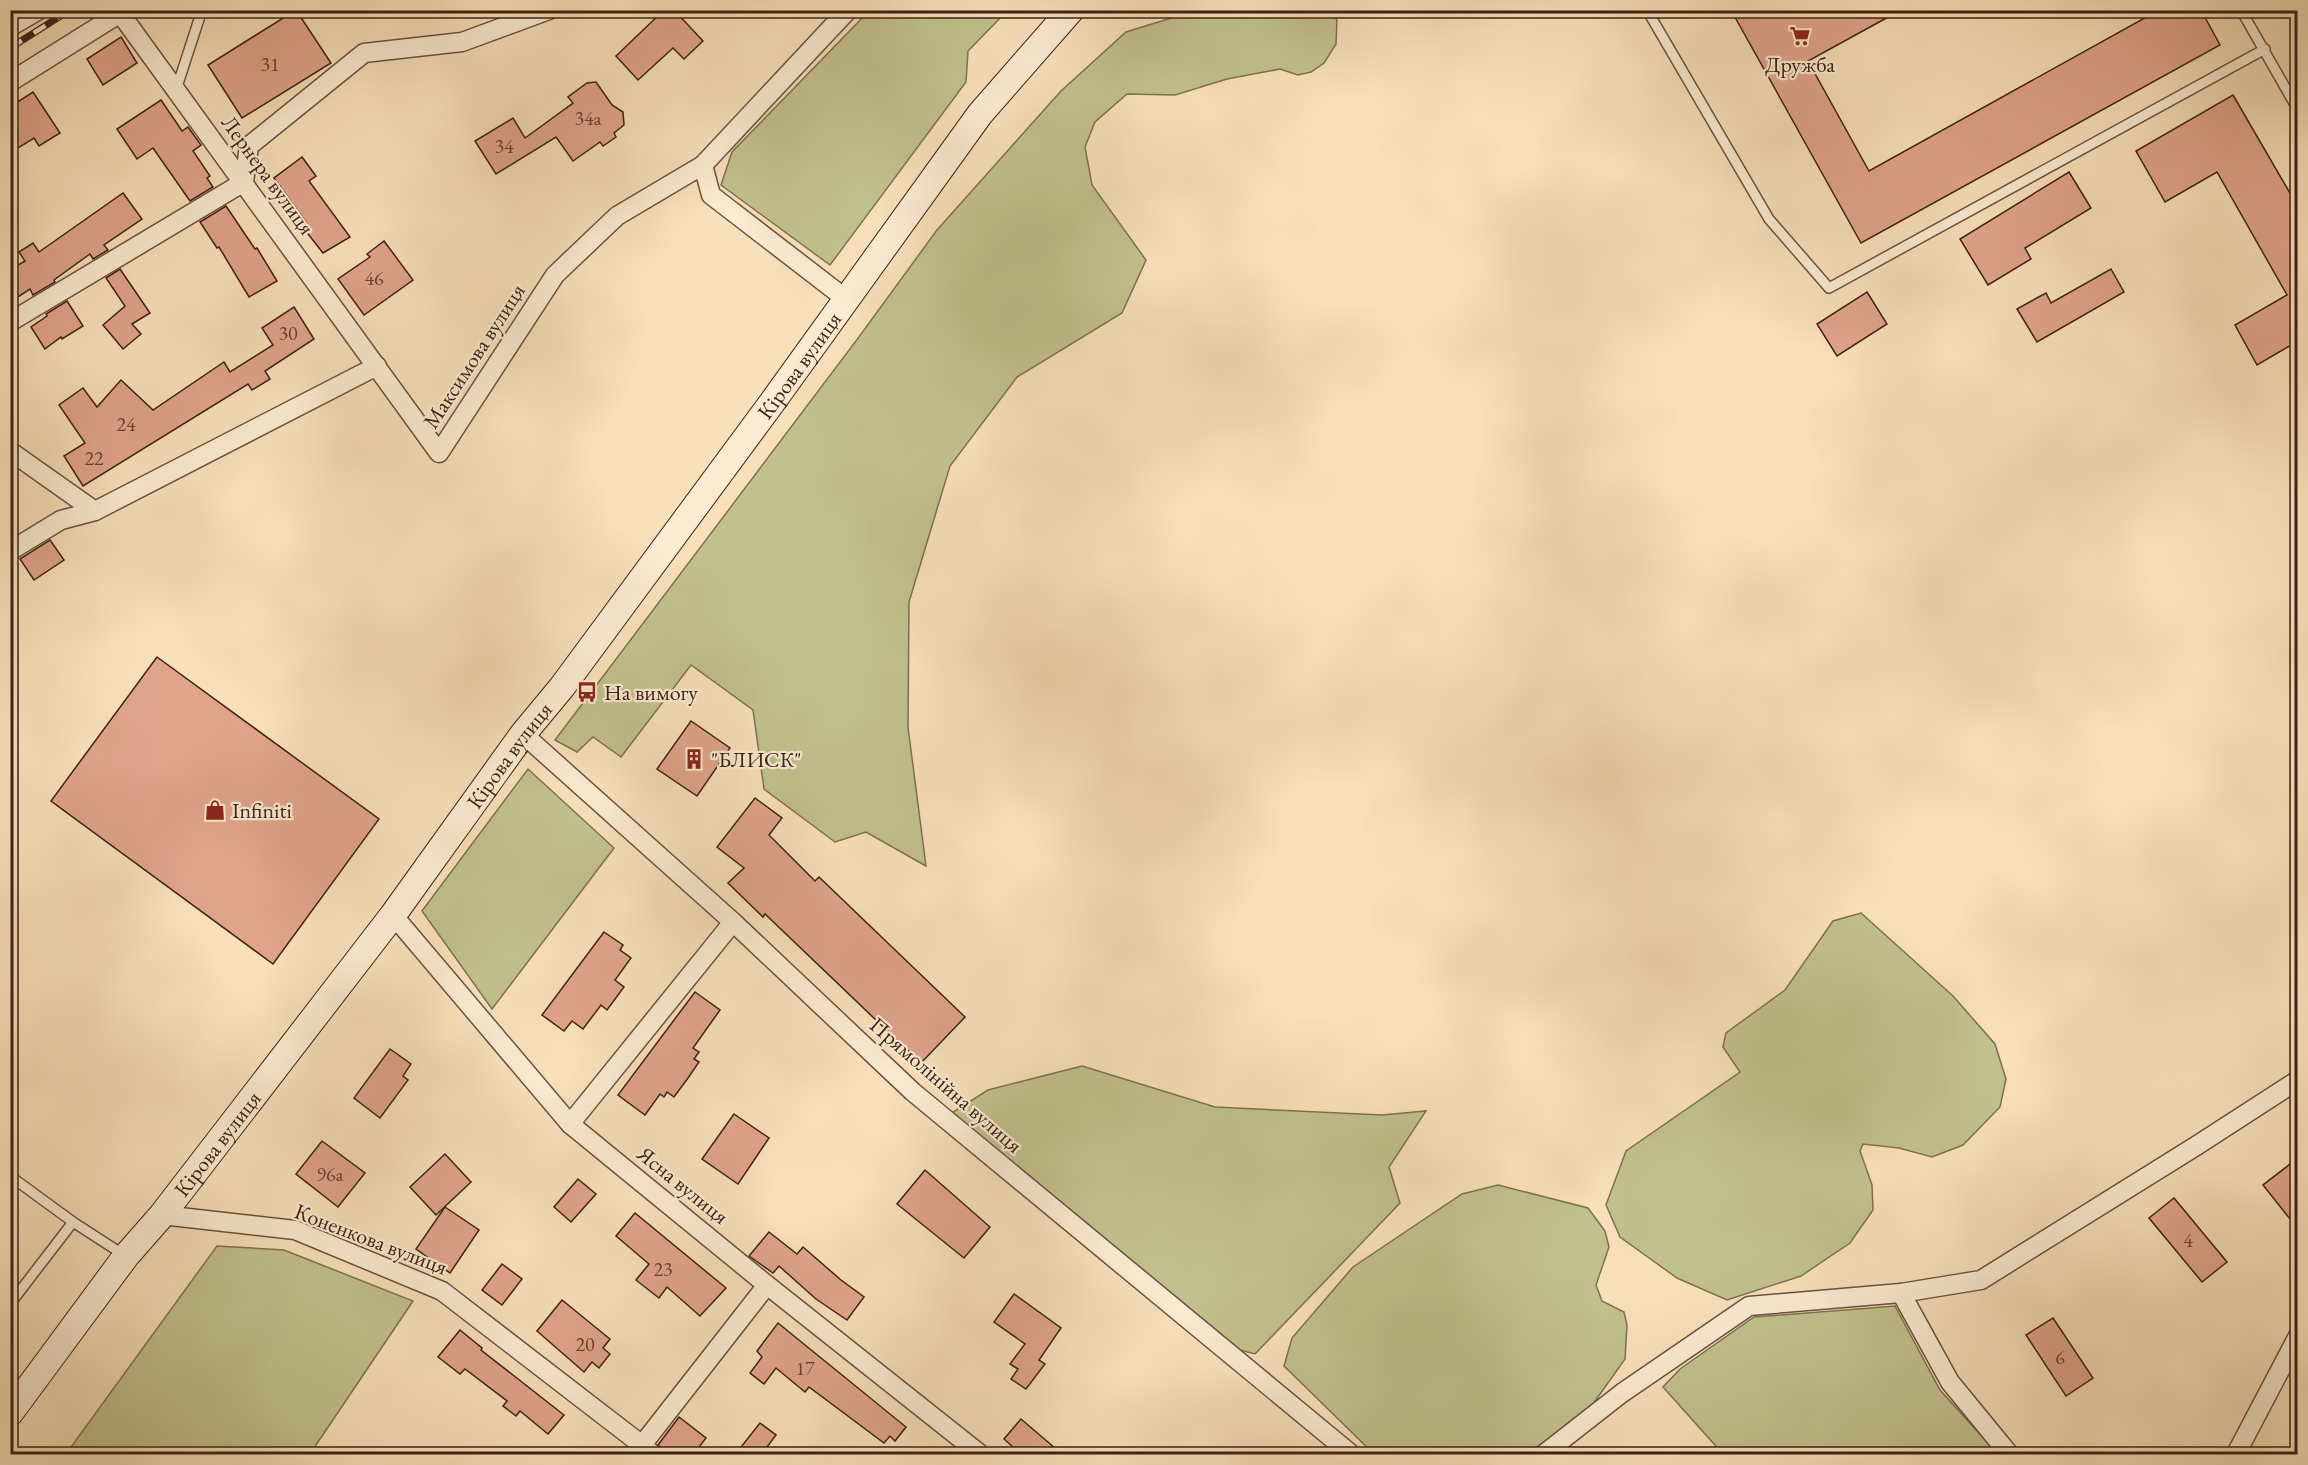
<svg xmlns="http://www.w3.org/2000/svg" width="2308" height="1465" viewBox="0 0 2308 1465" font-family="'EB Garamond',serif">
  <style>
    .green { fill: #c1c18d; stroke: #7e7150; stroke-width: 1.5 }
    .building { fill: #e0a48b; stroke: #3c2114; stroke-width: 1.5 }
    .lines { fill: none; stroke-linecap: round; stroke-linejoin: round }
    .lane-casing { stroke: #6b513e; stroke-width: 12 }
    .street-casing { stroke: #6b513e; stroke-width: 21 }
    .secondary-casing { stroke: #3c2114; stroke-width: 28 }
    .lane { stroke: #faebd2; stroke-width: 9 }
    .street { stroke: #faebd2; stroke-width: 18 }
    .secondary { stroke: #faebd2; stroke-width: 26 }
    .rail-casing { stroke: #3c2114; stroke-width: 7 }
    .rail { stroke: #faebd2; stroke-width: 4.5; stroke-dasharray: 14; stroke-linecap: butt }
    .labels { text-anchor: middle; dominant-baseline: central; stroke-width: 4.5; stroke-linejoin: round; paint-order: stroke }
    .number-label { font-size: 20px; fill: #654232 }
    .poi-label { font-size: 22px; fill: #3c2114; stroke: #faebd2; text-anchor: start }
    .street-label { font-size: 22px; fill: #3c2114; stroke: #faebd2 }
  </style>
  <rect width="100%" height="100%" fill="#f8e0ba"/>
  <filter id="stains"><feTurbulence type="fractalNoise" baseFrequency=".00333" numOctaves="4"/><feColorMatrix values="0 0 0 0 .2 0 0 0 0 .09 0 0 0 0 .02 0 0 0 .5 -.17"/></filter>
  <radialGradient id="worn" r=".72"><stop offset=".6" stop-color="#630" stop-opacity="0"/><stop offset="1" stop-color="#630" stop-opacity=".3"/></radialGradient>
  <g class="green">
    <polygon points="869,11 1007,11 968,51 966,82 830,265 721,185 732,152"/>
    <polygon points="1194,11 1330,11 1337,20 1336,44 1324,63 1311,72 1298,75 1280,69 1227,79 1175,95 1127,94 1095,122 1085,147 1092,185 1146,260 1122,313 1017,377 950,466 909,602 908,727 926,866 866,832 835,842 764,789 753,710 691,665 621,757 593,737 577,752 555,740 856,341 937,230 1061,91 1126,32"/>
    <polygon points="528,769 614,848 492,1009 422,911"/>
    <polygon points="1861,913 1953,996 1995,1044 2006,1079 2000,1107 1963,1145 1932,1157 1899,1148 1863,1144 1860,1151 1872,1185 1873,1210 1850,1243 1801,1276 1727,1300 1677,1278 1620,1237 1606,1205 1626,1151 1740,1072 1723,1047 1726,1033 1785,990 1833,921"/>
    <polygon points="1082,1066 1215,1107 1382,1115 1426,1111 1389,1167 1400,1203 1255,1354 1236,1349 950,1114 988,1090"/>
    <polygon points="1498,1185 1588,1208 1605,1231 1609,1247 1596,1285 1602,1301 1624,1312 1627,1325 1625,1359 1593,1404 1534,1454 1374,1454 1284,1366 1292,1338 1353,1267 1462,1194"/>
    <polygon points="217,1246 284,1250 413,1301 310,1454 66,1454"/>
    <polygon points="1895,1306 1940,1390 1998,1454 1723,1454 1663,1387 1680,1369 1754,1317"/>
  </g>
  <g class="building">
    <polygon points="296,10 331,63 242,118 208,65"/>
    <polygon points="664,10 674,10 703,41 684,59 673,48 638,80 616,56"/>
    <polygon points="1731,10 1901,10 1808,61 1869,171 2159,10 2201,10 2220,45 1861,243"/>
    <polygon points="121,37 137,63 103,85 87,59"/>
    <polygon points="596,82 612,105 623,112 624,125 614,133 616,137 603,146 600,142 573,161 556,137 496,174 475,141 513,118 525,138 573,103 568,97 587,83"/>
    <polygon points="33,92 60,133 39,146 34,138 10,153 10,107"/>
    <polygon points="2233,95 2298,207 2298,341 2257,365 2235,325 2287,295 2217,172 2165,202 2136,151"/>
    <polygon points="161,100 182,131 188,127 201,145 193,151 210,176 207,178 213,187 190,201 153,148 137,159 117,129"/>
    <polygon points="302,157 316,176 309,181 350,237 323,253 301,225 306,222 274,178"/>
    <polygon points="2069,172 2091,208 2025,248 2031,259 1988,285 1960,239"/>
    <polygon points="123,193 142,219 104,245 108,250 93,259 90,254 54,280 55,282 33,295 30,289 10,302 10,270 25,261 19,252 33,243 39,252"/>
    <polygon points="226,206 255,249 257,248 277,281 249,297 219,247 217,248 200,222"/>
    <polygon points="384,241 413,280 364,315 338,279 370,257 367,254"/>
    <polygon points="120,269 150,313 132,324 141,334 123,349 103,325 125,306 106,278"/>
    <polygon points="2111,269 2124,292 2037,342 2017,309 2046,293 2051,303"/>
    <polygon points="1867,292 1887,324 1837,356 1817,324"/>
    <polygon points="67,301 83,326 62,339 61,337 45,349 31,327 47,316 46,314"/>
    <polygon points="294,307 314,339 265,371 270,379 252,390 248,384 83,486 64,456 85,443 59,405 83,388 97,407 121,380 153,410 224,362 230,372 273,345 262,328"/>
    <polygon points="50,540 64,560 34,580 20,559"/>
    <polygon points="157,657 379,819 273,964 51,801"/>
    <polygon points="691,721 730,748 697,796 657,769"/>
    <polygon points="755,798 782,818 769,835 815,881 819,877 965,1017 921,1063 765,914 763,917 728,883 744,868 717,847"/>
    <polygon points="604,932 623,945 620,950 631,958 615,980 624,987 607,1010 601,1005 583,1029 572,1021 564,1031 542,1015"/>
    <polygon points="695,992 720,1010 693,1048 699,1052 694,1059 699,1062 688,1078 674,1097 667,1092 664,1097 660,1094 645,1115 618,1095"/>
    <polygon points="390,1049 411,1064 403,1076 408,1080 380,1118 354,1098"/>
    <polygon points="734,1114 769,1138 738,1184 702,1159"/>
    <polygon points="322,1141 365,1173 338,1207 296,1174"/>
    <polygon points="445,1154 471,1182 436,1215 410,1187"/>
    <polygon points="2298,1158 2298,1229 2263,1185"/>
    <polygon points="925,1170 990,1227 964,1258 897,1204"/>
    <polygon points="578,1179 596,1194 571,1222 554,1207"/>
    <polygon points="2174,1198 2227,1262 2202,1282 2149,1218"/>
    <polygon points="445,1207 479,1230 450,1273 416,1249"/>
    <polygon points="635,1213 726,1288 700,1316 667,1287 659,1298 636,1280 649,1264 616,1236"/>
    <polygon points="769,1232 797,1254 803,1247 841,1280 864,1297 847,1320 816,1299 779,1266 773,1273 749,1256"/>
    <polygon points="502,1264 522,1279 502,1305 482,1290"/>
    <polygon points="1014,1294 1061,1328 1039,1360 1045,1364 1026,1389 1011,1379 1018,1369 1010,1364 1025,1344 994,1322"/>
    <polygon points="562,1300 610,1339 603,1348 610,1354 599,1368 592,1362 584,1372 537,1331"/>
    <polygon points="2053,1318 2093,1378 2066,1396 2026,1335"/>
    <polygon points="778,1323 906,1427 895,1441 890,1436 884,1443 809,1387 805,1392 776,1368 764,1384 750,1373 762,1357 757,1351"/>
    <polygon points="460,1330 482,1348 481,1350 564,1415 548,1434 520,1411 516,1416 503,1406 507,1401 465,1369 460,1374 438,1357"/>
    <polygon points="679,1417 706,1438 693,1455 669,1455 658,1445"/>
    <polygon points="1021,1419 1063,1455 1022,1455 1004,1439"/>
    <polygon points="760,1423 776,1435 761,1455 752,1455 741,1447"/>
  </g>
  <g class="lines">
    <g class="lane-casing">
      <g id="lane">
        <polyline points="1647,10 1769,219 1829,288 2265,49"/>
        <polyline points="2241,10 2298,110"/>
        <polyline points="176,90 202,10"/>
        <polyline points="10,1176 73,1222 10,1304"/>
        <polyline points="73,1222 124,1255"/>
      </g>
    </g>
    <g class="street-casing">
      <g id="street">
        <polyline points="120,13 439,453 555,275 617,216 703,165 848,10"/>
        <polyline points="10,27 39,10"/>
        <polyline points="10,82 125,10"/>
        <polyline points="703,165 711,195 846,299"/>
        <polyline points="10,322 244,182 249,146 364,53 462,42 549,10"/>
        <polyline points="10,451 95,511"/>
        <polyline points="10,551 61,520 95,511 377,366"/>
        <polyline points="523,734 733,922 913,1092 1351,1454"/>
        <polyline points="393,915 570,1124 767,1285 980,1454"/>
        <polyline points="570,1124 733,922"/>
        <polyline points="162,1215 295,1230 442,1291 642,1445 652,1454"/>
        <polyline points="1901,1293 1950,1382 2009,1454"/>
        <polyline points="642,1445 767,1285"/>
        <polyline points="1544,1454 1622,1393 1749,1306 1901,1293 1981,1280 2196,1146 2298,1080"/>
        <polyline points="2236,1454 2298,1336"/>
      </g>
    </g>
    <g class="secondary-casing">
      <g id="secondary">
        <path id="s1" d="M10,1413L126,1256L162,1215L393,915L523,734L562,687L771,404L980,114L1071,10"/>
      </g>
    </g>
    <use href="#lane" class="lane"/>
    <use href="#street" class="street"/>
    <use href="#secondary" class="secondary"/>
    <g class="rail-casing">
      <polyline id="rail" points="10,48 70,10"/>
    </g>
    <use href="#rail" class="rail"/>
  </g>
  <defs>
    <g id="supermarket-bare" transform="scale(1.62)"><path d="M-6-5.5h2.5l.6 2H6L4.5 2H-2.5L-4.4-4H-6ZM-1.5 3.2a1.3 1.3 0 1 0 .1 0ZM3 3.2a1.3 1.3 0 1 0 .1 0Z" fill="#8f2418" stroke="#faebd2" stroke-width="2.5" paint-order="stroke"/></g>
    <g id="bus-bare" transform="scale(1.62)"><path d="M-5-6H5V4H4V6H2V4H-2V6H-4V4H-5ZM-3.5-4V0h7V-4ZM-3.5 1.2v1.5H-2V1.2ZM2 1.2v1.5H3.5V1.2Z" fill="#8f2418" stroke="#faebd2" stroke-width="2.5" paint-order="stroke"/></g>
    <g id="building-bare" transform="scale(1.62)"><path d="M-4-6H4V6H1V3H-1V6H-4ZM-2.5-4.3h1.7v1.8h-1.7ZM.8-4.3h1.7v1.8H.8ZM-2.5-1h1.7V.8h-1.7ZM.8-1h1.7V.8H.8Z" fill="#8f2418" stroke="#faebd2" stroke-width="2.5" paint-order="stroke"/></g>
    <g id="shop-bare" transform="scale(1.62)"><path d="M-5-2.5h2.3a2.7 3.5 0 0 1 5.4 0H5L5.5 6h-11ZM-1.5-2.5h3a1.5 2.3 0 0 0-3 0Z" fill="#8f2418" stroke="#faebd2" stroke-width="2.5" paint-order="stroke"/></g>
  </defs>
  <g fill-rule="evenodd">
    <use href="#supermarket-bare" x="1800" y="36"/>
    <use href="#bus-bare" x="587" y="692"/>
    <use href="#building-bare" x="694" y="759"/>
    <use href="#shop-bare" x="215" y="810"/>
  </g>
  <g class="labels">
    <g class="number-label">
      <text x="270" y="64">31</text>
      <text x="588" y="118">34а</text>
      <text x="504" y="146">34</text>
      <text x="374" y="278">46</text>
      <text x="288" y="333">30</text>
      <text x="126" y="424">24</text>
      <text x="94" y="458">22</text>
      <text x="330" y="1174">96а</text>
      <text x="2188" y="1240">4</text>
      <text x="663" y="1269">23</text>
      <text x="585" y="1344">20</text>
      <text x="2060" y="1357">6</text>
      <text x="805" y="1368">17</text>
    </g>
    <g class="poi-label">
      <text x="1800" y="64" text-anchor="middle">Дружба</text>
      <text x="604" y="692">На вимогу</text>
      <text x="711" y="759">"БЛИСК"</text>
      <text x="232" y="810">Infiniti</text>
    </g>
    <g class="street-label">
      <text transform="translate(268 175) rotate(54)">Лернера вулиця</text>
      <text transform="translate(474 356) rotate(-57)">Максимова вулиця</text>
      <text stroke="none"><textPath href="#s1" startOffset="1312">Кірова вулиця</textPath></text>
      <text stroke="none"><textPath href="#s1" startOffset="826">Кірова вулиця</textPath></text>
      <text transform="translate(946 1085) rotate(41)">Прямолінійна вулиця</text>
      <text stroke="none"><textPath href="#s1" startOffset="340">Кірова вулиця</textPath></text>
      <text transform="translate(683 1185) rotate(39)">Ясна вулиця</text>
      <text transform="translate(371 1239) rotate(21)">Коненкова вулиця</text>
    </g>
  </g>
  <rect width="2308" height="1465" fill="none" stroke="#f8e0ba" stroke-width="36"/>
  <rect x="12" y="12" width="2284" height="1441" fill="none" stroke="#3c2114" stroke-width="3"/>
  <rect x="18" y="18" width="2272" height="1429" fill="none" stroke="#3c2114" stroke-width="1.5"/>
  <rect width="100%" height="100%" filter="url(#stains)"/>
  <rect width="100%" height="100%" fill="url(#worn)"/>
</svg>
